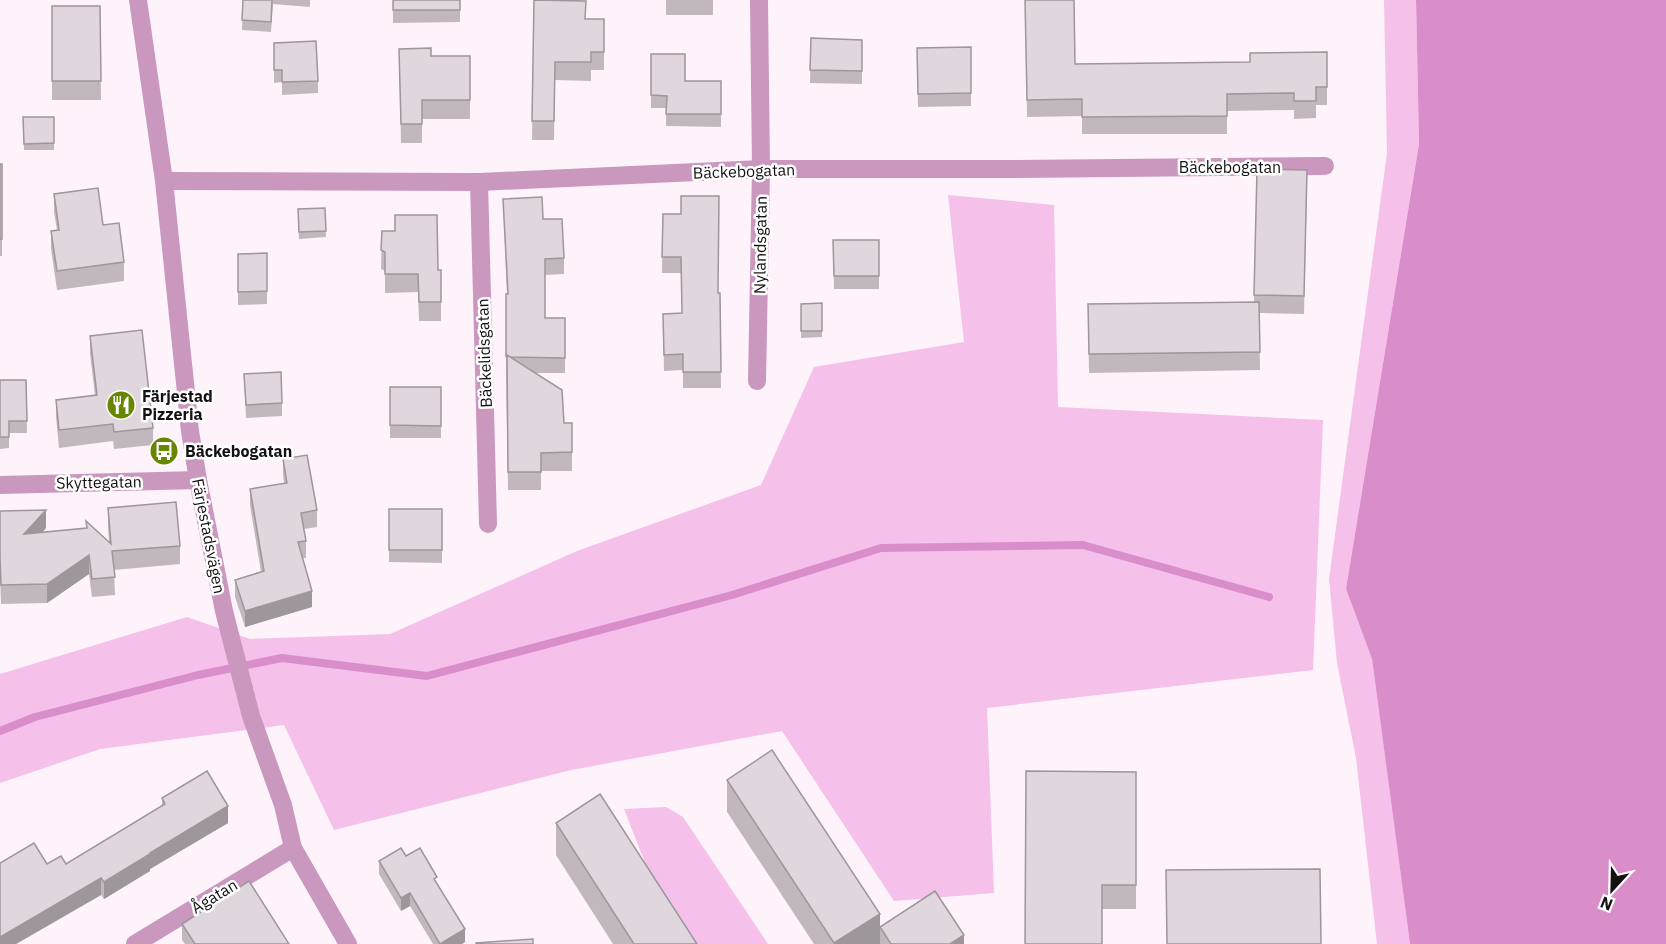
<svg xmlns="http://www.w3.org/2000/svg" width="1666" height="944" viewBox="0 0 1666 944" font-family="'IBM Plex Sans',sans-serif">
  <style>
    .green { fill: #f5c0e9 }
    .water { fill: #d98eca }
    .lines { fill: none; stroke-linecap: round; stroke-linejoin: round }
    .stream { stroke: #d98eca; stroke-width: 8 }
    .street { stroke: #ca97be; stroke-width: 18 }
    .wall { fill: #c1b8be }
    .shaded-wall { fill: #9d969b }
    .building { fill: #e0d6dd; stroke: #9d969b; stroke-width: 1.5 }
    .labels { text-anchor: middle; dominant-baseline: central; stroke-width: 5; stroke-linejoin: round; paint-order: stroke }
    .street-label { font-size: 16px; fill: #141013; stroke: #fff }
    .poi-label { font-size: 16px; font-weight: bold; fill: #141013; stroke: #fff; text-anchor: start }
  </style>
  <rect width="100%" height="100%" fill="#fef3fb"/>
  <g class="green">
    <polygon points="1384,0 1416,0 1419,144 1346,589 1372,659 1410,944 1377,944 1356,758 1337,663 1329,579 1387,153"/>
    <polygon points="948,195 1054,205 1058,407 1323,420 1313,670 987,708 994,893 894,901 782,731 571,770 334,830 284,725 100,749 0,783 0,674 187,617 250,639 390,634 577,551 761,485 814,367 964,342"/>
    <polygon points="666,807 683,817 768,944 696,944 648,870 624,809"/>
  </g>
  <polygon class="water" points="1416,0 1666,0 1666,944 1410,944 1372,659 1346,589 1419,144"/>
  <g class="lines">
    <polyline class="stream" points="0,731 35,717 198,675 282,658 427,676 732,595 881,548 1083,545 1269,597"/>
    <g class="street">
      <polyline points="138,0 164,181 190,431 198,480 224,611 251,716 283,805 293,848 348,944"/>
      <polyline points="164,181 479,182 761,169 1016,169 1325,166"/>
      <polyline points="479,182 488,524"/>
      <polyline points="757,381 761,169 759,0"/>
      <polyline points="0,485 198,480"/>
      <polyline points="135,944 293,848"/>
    </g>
  </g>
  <g class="wall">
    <polygon points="243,0 310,0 310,7 273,4 271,32 242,30"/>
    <polygon points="393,0 460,0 460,22 393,23"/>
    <polygon points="534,0 586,19 604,19 604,70 591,70 591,81 555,80 554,140 532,140"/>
    <rect x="666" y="0" width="47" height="15"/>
    <polygon points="1025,0 1075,64 1250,62 1327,52 1327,105 1316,105 1316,118 1294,119 1294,110 1227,111 1227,134 1082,134 1082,116 1027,117"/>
    <polygon points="52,6 100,6 101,100 52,100"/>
    <polygon points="811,38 862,40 862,84 810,83"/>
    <polygon points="274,43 318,81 318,93 282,95 282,82 274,83"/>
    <polygon points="971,47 971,106 918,107 917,48"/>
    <polygon points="399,49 431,56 470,56 470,119 422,119 422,143 401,143"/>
    <polygon points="685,81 721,81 721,127 666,126 666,108 651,108 651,95"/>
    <polygon points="23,117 54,117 54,150 24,150"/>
    <rect x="0" y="164" width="2" height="92"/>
    <polygon points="1307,189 1304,314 1259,313 1260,370 1089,373 1088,304 1254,302 1254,295"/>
    <polygon points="54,194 103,225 124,262 124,281 57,290 51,249 51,231 57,230 54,212"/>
    <polygon points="503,199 543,219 564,258 564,274 545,275 545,318 565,318 565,373 535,373 564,423 572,423 572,471 541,471 541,490 508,490 506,373 506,294 507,294"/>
    <polygon points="325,208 326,237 299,239 298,209"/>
    <polygon points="663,214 681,214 718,293 720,293 721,388 683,388 683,370 664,371 663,314 682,313 681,273 662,273"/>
    <polygon points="382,231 438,270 441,270 441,321 419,321 418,292 385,293 385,271 381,269"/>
    <polygon points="833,240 879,240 879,289 834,289"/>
    <polygon points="238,254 267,291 267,304 238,305"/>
    <polygon points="822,303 822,337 801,338 801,304"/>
    <polygon points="90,336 153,428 153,445 114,449 113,441 59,448 56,417 56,400 95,396 90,353"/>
    <polygon points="244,374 282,403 282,416 246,418"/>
    <polygon points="0,380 26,380 27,433 9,433 9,448 0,449"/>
    <rect x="390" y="387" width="51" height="51"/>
    <polygon points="283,459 317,510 317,527 304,529 306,541 306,558 302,558 312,607 245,627 235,597 235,580 261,572 250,505 250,489 284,483 283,475"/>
    <polygon points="108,508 180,546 180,564 114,570 115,595 92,597 89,574 47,603 1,604 0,576 0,511 46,528 42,532 86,528 86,521 109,542 108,527"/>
    <polygon points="389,509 442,509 442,563 389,562"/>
    <polygon points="1136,772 1136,909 1102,909 1025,944"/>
    <polygon points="727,780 880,927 964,944 814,944 727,812"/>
    <polygon points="162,798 228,823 150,869 150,871 104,899 101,895 16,944 47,864 66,864 162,806"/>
    <polygon points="556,823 697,944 613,944 556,855"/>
    <polygon points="406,856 465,942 462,944 433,944 410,906 401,911 379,874 379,861"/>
    <polygon points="182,924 289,944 185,944 182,940"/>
  </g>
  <g class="shaded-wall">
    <polygon points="46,510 46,528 24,552 24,534"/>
    <polygon points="89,555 89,574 47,603 47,584"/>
    <polygon points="312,591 312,607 245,627 245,611"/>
    <polygon points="228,806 228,823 150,869 150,871 104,899 104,882 150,853"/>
    <polygon points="101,878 101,895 16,944 0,944 0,937"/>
    <polygon points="410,893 410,906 401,911 401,898"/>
    <polygon points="880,914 880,944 834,944 834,943"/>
    <polygon points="465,929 465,942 462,944 440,944"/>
    <polygon points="964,935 964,944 950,944"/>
  </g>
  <g class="building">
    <polygon points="243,0 272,0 271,22 242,20"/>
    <rect x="393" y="0" width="67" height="10"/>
    <polygon points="534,0 586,1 585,19 604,19 604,52 591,52 591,62 555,62 554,121 532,121"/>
    <polygon points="1025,0 1074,0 1075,64 1250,62 1250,53 1327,52 1327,87 1316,87 1316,101 1294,101 1294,93 1227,94 1227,116 1082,117 1082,99 1027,100"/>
    <polygon points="52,6 100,6 101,81 52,81"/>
    <polygon points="811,38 862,40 862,71 810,70"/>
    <polygon points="316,41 318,81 282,82 282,70 274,70 274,43"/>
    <polygon points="971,47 971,93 918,94 917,48"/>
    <polygon points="431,48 431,56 470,56 470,100 422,100 422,124 401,124 399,49"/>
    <polygon points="651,54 685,54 685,81 721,81 721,114 666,114 667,96 651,95"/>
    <polygon points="23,117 54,117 54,143 24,144"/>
    <rect x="0" y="164" width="2" height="75"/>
    <polygon points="1257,169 1307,170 1304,296 1254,295"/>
    <polygon points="98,188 103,225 119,223 124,262 57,271 51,231 59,230 54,194"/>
    <polygon points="681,196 719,196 718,293 720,293 721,372 683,372 683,354 664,355 663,314 682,313 681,257 662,257 663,214 681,214"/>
    <polygon points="542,197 543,219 562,219 564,258 545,259 545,318 565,318 565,358 509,357 507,355 506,357 506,294 508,294 503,199"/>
    <polygon points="325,208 326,231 299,232 298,209"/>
    <polygon points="395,215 437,215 438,270 441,270 441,302 419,302 418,274 385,274 385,252 381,250 382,231 395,231"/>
    <polygon points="833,240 879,240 879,276 834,276"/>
    <polygon points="267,253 267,291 238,292 238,254"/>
    <polygon points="1259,302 1260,352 1089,354 1088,304"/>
    <polygon points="822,303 822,331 801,331 801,304"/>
    <polygon points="142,330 153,428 114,432 113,424 59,430 56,400 97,395 90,336"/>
    <polygon points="507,355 562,390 564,423 572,423 572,452 541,453 541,472 508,472"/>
    <polygon points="281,372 282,403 246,405 244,374"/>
    <polygon points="0,380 26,380 27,421 9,421 9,437 0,437"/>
    <polygon points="390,387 441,387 441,426 390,425"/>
    <polygon points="307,455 317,510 301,513 306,541 298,542 312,591 245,611 235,580 264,571 250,489 287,483 283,459"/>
    <polygon points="176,502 180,546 112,551 115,577 92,579 89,555 47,584 1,585 0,557 0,511 46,510 24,534 87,528 86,521 111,544 108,508"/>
    <rect x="389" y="509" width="53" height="41"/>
    <polygon points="772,750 880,914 834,943 727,780"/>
    <polygon points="207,771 228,806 150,853 150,854 104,882 101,878 0,937 0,863 34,843 47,864 61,856 66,864 165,804 162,798"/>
    <polygon points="1026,771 1136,772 1136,885 1102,885 1102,944 1025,944"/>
    <polygon points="600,794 697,944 634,944 556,823"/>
    <polygon points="401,848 406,856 420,848 437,877 434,879 465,929 440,944 410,893 401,898 379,861"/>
    <polygon points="1320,869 1321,944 1167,944 1166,870"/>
    <polygon points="249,881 289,944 195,944 182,924"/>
    <polygon points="935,891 964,935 950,944 891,944 880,927"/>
    <polygon points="533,939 533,944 476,944 476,943"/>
  </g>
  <defs>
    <g id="restaurant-disc" transform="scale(1.5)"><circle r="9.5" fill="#668600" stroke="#fff"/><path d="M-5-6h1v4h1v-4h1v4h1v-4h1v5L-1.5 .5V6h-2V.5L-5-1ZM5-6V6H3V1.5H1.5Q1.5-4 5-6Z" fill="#fff"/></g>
    <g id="bus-disc" transform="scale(1.5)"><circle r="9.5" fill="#668600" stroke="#fff"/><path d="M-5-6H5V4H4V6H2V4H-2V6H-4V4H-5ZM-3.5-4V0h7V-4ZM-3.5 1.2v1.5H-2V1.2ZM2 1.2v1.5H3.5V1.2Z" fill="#fff"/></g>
  </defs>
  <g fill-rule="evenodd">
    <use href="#restaurant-disc" x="121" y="405"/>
    <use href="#bus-disc" x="164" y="451"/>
  </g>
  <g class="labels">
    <g class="street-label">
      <text x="1230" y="167">Bäckebogatan</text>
      <text transform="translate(744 171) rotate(-2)">Bäckebogatan</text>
      <text transform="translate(760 245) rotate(-89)">Nylandsgatan</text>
      <text transform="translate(484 353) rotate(-92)">Bäckelidsgatan</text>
      <text transform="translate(99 482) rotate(-1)">Skyttegatan</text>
      <text transform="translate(209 536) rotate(79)">Färjestadsvägen</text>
      <text transform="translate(214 896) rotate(-31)">Ågatan</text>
    </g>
    <g class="poi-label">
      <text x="142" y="396">Färjestad<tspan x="142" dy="18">Pizzeria</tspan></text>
      <text x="185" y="451">Bäckebogatan</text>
    </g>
  </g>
  <g transform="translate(1612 890) rotate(202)" stroke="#ffffff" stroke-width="4.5" paint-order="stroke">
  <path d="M0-4.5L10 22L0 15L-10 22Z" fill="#141013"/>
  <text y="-9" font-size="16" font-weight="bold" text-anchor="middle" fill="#141013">N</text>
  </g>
</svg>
